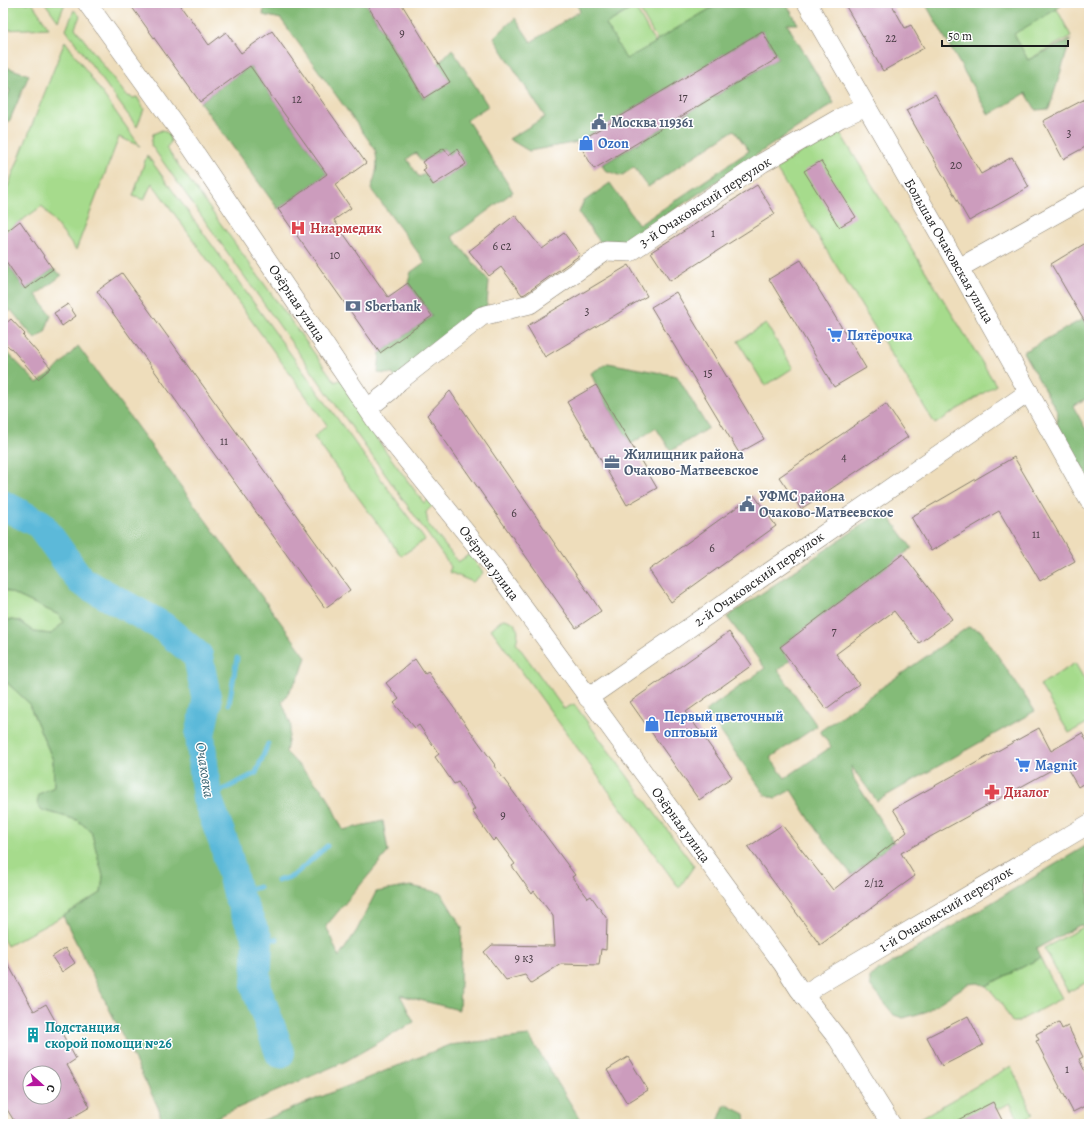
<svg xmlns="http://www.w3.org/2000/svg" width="1092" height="1127" viewBox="0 0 1092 1127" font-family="Alegreya,serif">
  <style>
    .green { fill: #a6db8c; stroke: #617c54 }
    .forest { fill: #84bb78; stroke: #506c4a; fill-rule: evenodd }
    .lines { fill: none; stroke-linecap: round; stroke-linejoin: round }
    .stream { stroke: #5bb9d9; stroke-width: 5 }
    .river { stroke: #5bb9d9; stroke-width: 30 }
    .building { fill: #cc9cbd; fill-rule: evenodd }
    .minor-casing { stroke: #857c6c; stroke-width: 20 }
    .minor { stroke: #fff; stroke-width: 19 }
    .labels { text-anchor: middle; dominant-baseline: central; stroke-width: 3; stroke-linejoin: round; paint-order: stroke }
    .number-label { font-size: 12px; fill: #483c44 }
    .service-label { font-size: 14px; font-weight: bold; fill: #4e5e75; stroke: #fff; text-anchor: start }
    .shop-label { font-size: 14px; font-weight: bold; fill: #366cbe; stroke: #fff; text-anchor: start }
    .street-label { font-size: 14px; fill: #1c1c1c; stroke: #fff }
    .health-label { font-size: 14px; font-weight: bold; fill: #be3a42; stroke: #fff; text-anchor: start }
    .culture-label { font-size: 14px; font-weight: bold; fill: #0d838f; stroke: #fff; text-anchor: start }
    .water-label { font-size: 15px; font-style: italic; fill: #386371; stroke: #fff }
  </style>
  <rect width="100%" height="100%" fill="#fff"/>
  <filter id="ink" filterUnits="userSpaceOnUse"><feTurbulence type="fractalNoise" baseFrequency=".025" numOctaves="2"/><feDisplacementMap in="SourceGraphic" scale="8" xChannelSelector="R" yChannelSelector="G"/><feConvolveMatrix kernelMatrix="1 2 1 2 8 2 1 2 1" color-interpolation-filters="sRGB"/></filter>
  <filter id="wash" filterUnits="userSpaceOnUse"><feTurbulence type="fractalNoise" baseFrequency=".012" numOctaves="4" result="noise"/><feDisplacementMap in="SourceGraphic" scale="16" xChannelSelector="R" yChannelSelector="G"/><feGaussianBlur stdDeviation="0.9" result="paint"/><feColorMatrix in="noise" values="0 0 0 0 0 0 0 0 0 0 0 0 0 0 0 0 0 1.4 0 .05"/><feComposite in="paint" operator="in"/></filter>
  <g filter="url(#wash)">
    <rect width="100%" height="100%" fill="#edb"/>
    <g class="green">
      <polygon points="3,3 32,3 49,28 3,30"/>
      <polygon points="45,3 65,3 58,21"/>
      <polygon points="641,3 720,3 657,40 637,5"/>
      <polygon points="635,7 655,43 626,60 606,24"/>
      <polygon points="1057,9 1071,36 1028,60 1013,33"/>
      <polygon points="74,10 80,16 75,28 126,95 133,98 137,97 144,109 137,127 66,30"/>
      <polygon points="65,41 140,146 119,137 76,250 42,206 3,234 3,199"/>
      <polygon points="837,128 996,385 935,424 776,169"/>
      <polygon points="162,130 169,134 171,142 166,148 335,382 342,379 380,432 376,438 424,503 430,498 435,503 426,512 428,524 458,562 470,554 483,573 473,582 449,572 451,567 151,145 153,134"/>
      <polygon points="147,155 425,540 401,556 314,437 327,425 152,183 144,200 133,196"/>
      <polygon points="766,324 793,368 765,386 738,341"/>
      <polygon points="3,589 59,615 64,622 51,634 34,632 19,621 3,619"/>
      <path d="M503,619C518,621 520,630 516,643L564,709L574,704L694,866L679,888L491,629Z"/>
      <polygon points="1075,663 1089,687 1089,722 1069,733 1040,685"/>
      <polygon points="3,679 28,702 53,760 54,787 39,794 43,810 77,820 91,831 103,876 101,893 63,916 7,946 3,939"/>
      <polygon points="1089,924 1089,981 1068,992 1044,948"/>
      <path d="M1040,958L1062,998L1017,1022H1012C1005,1009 997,996 986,986Z"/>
      <polygon points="1011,1066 1033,1115 1020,1122 1010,1103 997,1110 959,1124 915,1124 914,1122"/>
    </g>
    <g class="forest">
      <path d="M265,3H366L423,98L449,82L438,64L452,49L488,106L467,120L513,192L452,237L489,281L486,315L398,382L393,374L378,373L380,353L432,316L408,283L411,272L425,262L371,189C376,173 379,167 375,149L281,19L263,15ZM444,148L449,155L457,150L466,164L433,185L425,174L419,177L407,159L416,153L422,162Z"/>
      <polygon points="576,3 641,3 606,24 626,59 655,43 657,40 720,3 786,3 798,24 787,24 834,103 634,237 603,246 579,213 583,202 610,183 639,225 749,151 734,130 648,187 634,167 621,176 605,170 602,165 778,58 762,31 578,142 529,151 509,139 545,117 494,38 515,18 531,42 580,11"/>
      <polygon points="925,3 1062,3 1057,9 1014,34 1028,60 1071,39 1049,109 1036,110 1026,93 989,115"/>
      <polygon points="3,66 29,75 9,122 3,119 3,107 10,90 3,87"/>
      <polygon points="250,66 327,174 278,209 200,102"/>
      <polygon points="3,257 25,289 53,269 62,275 36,295 51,315 45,332 35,339 11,310 3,318"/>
      <polygon points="1083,319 1089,329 1089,397 1073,406 1089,435 1089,479 1057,425 1058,413 1023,352"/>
      <polygon points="78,346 306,657 301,673 282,702 291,725 286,752 326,794 343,830 383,821 388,852 326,926 339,957 357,930 376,892 411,886 441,893 462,927 459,1010 400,995 414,1022 346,1061 201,1124 162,1124 159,1109 63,916 101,893 103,876 91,831 77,820 42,810 37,803 39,794 54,787 53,760 28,702 3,679 3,619 19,621 34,632 51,634 64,622 59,615 3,589 3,348 37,383 54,371"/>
      <polygon points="608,363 677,376 708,428 671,451 656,428 631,444 596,385 591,373"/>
      <polygon points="884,510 912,548 780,647 790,660 778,670 817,726 770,758 785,778 831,747 820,731 968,627 981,631 1035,711 877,801 851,766 854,779 894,842 852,875 817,831 791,790 776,798 766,796 706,711 765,668 727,617"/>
      <polygon points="1089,844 1089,924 1086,926 1080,925 1036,949 1040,958 986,986 978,983 968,984 925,1012 903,1018 894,1015 870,985 870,976"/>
      <polygon points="529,1036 583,1124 254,1124 449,1045"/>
      <polygon points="725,1104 745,1114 746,1124 717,1124"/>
    </g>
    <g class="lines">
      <g class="stream">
        <polyline points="229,704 237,658"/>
        <polyline points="207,798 256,773 268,744"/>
        <polyline points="277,881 293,876 327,846"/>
        <polyline points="237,893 259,887"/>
        <polyline points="258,940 277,939"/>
      </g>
      <polyline class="river" points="3,505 40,524 81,581 162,626 198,656 207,702 200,735 207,798 225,846 237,893 258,940 256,987 280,1053"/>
    </g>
    <g id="blocks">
      <g class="building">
        <polygon points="129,3 179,3 209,45 226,32 241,53 272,31 366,163 335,185 351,208 334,220 388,297 408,283 432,316 380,353 278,209 327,174 250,66 200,102"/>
        <polygon points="366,3 401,3 450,82 424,98"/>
        <polygon points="844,3 891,3 905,28 911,25 924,48 883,71"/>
        <polygon points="762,31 778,58 594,169 578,142"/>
        <polygon points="935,94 981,174 1012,157 1029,187 969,221 906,110"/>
        <polygon points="1089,97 1089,145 1063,159 1043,121"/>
        <polygon points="444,148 449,155 457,149 466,164 433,185 423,170 426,168 422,162"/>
        <polygon points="821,161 856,217 839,227 804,171"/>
        <polygon points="757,185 775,214 670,281 651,252"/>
        <polygon points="515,215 542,249 564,233 580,255 525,294 522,295 501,267 489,276 469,251"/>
        <polygon points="20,221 53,269 25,289 3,257 3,234"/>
        <polygon points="1089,241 1089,329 1051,264"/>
        <polygon points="801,260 866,368 834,387 769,279"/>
        <polygon points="629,265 647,296 545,357 527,326"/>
        <polygon points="122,273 350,590 325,608 97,291"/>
        <polygon points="676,292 764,439 739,453 651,307"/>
        <polygon points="68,304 76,316 62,326 54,313"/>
        <polygon points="11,319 25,334 23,336 51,368 38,379 11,348 10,348 3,341 3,326"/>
        <polygon points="596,385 657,488 627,505 567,402"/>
        <polygon points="450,391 601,611 576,628 427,415"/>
        <polygon points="886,404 908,437 801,509 779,477"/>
        <polygon points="1014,457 1075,561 1040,581 999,511 931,551 911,517"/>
        <polygon points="754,495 776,526 671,602 649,570"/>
        <polygon points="903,554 952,619 919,643 894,611 836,654 859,684 826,709 780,647"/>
        <polygon points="729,632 752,665 686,712 732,777 699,800 630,702"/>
        <polygon points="415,659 425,674 428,672 495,765 494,766 575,875 572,877 588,898 591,896 607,919 606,950 601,949 599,965 561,964 531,983 525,975 506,980 484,952 492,945 555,946 553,916 534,891 532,894 512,866 515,864 496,838 493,841 472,811 475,809 458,782 454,784 435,757 439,754 419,725 415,728 394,703 399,699 386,683"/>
        <polygon points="1039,728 1051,751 1082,733 1089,745 1089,780 1078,787 1064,763 901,853 915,876 820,945 748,847 782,825 833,890 907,832 893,809"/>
        <polygon points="65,948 75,963 62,972 52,957"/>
        <path d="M3,955L34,1011L46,1004L76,1059L67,1065L90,1107L61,1124H16L3,1103ZM30,1073H54V1097H30Z"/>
        <polygon points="968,1016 983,1045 942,1066 927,1037"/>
        <polygon points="1059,1022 1062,1029 1068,1026 1083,1057 1079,1059 1089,1080 1089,1104 1073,1112 1036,1041 1039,1040 1036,1034"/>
        <polygon points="628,1057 648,1090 627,1103 607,1070"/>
        <polygon points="993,1102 1004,1124 950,1124"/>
      </g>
    </g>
  </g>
  <g filter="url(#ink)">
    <use href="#blocks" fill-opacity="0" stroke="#857c6c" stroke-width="1"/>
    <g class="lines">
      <g class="minor-casing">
        <g id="minor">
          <polyline points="87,3 189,144 378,424 492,565 783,964 799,989 838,1039 891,1124"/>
          <polyline points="807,3 959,268 1089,500"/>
          <polyline points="959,268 1089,195"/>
          <polyline points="368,408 390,391 398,382 482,316 530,304 606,251 630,252 762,163 840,118 866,106"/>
          <polyline points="588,698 1029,392"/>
          <polyline points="804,996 818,985 1089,824"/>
        </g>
      </g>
      <use href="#minor" class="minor"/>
    </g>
  </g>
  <defs>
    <g id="civic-bare" transform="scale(1.2)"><path d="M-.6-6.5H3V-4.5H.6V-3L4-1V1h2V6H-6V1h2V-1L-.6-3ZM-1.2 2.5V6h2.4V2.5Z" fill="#5c6f8a" stroke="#fff" stroke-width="2.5" paint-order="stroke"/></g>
    <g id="shop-bare" transform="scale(1.2)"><path d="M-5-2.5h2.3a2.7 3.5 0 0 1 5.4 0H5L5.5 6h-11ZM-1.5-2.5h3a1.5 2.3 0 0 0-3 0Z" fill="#3f7fe0" stroke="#fff" stroke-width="2.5" paint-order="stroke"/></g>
    <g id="hospital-bare" transform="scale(1.2)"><path d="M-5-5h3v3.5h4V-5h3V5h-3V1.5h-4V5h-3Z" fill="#e0444e" stroke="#fff" stroke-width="2.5" paint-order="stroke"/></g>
    <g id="bank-bare" transform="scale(1.2)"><path d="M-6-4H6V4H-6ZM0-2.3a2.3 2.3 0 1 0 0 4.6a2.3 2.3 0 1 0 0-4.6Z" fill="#5c6f8a" stroke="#fff" stroke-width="2.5" paint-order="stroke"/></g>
    <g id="supermarket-bare" transform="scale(1.2)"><path d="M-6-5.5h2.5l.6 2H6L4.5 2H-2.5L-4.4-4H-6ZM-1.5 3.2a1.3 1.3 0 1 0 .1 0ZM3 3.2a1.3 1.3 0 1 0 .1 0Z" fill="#3f7fe0" stroke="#fff" stroke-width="2.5" paint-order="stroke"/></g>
    <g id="office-bare" transform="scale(1.2)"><path d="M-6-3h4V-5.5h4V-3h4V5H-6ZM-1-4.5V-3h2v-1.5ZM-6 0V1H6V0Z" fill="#5c6f8a" stroke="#fff" stroke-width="2.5" paint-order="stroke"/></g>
    <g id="pharmacy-bare" transform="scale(1.2)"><path d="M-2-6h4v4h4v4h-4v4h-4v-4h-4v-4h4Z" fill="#e0444e" stroke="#fff" stroke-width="2.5" paint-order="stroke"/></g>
    <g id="building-bare" transform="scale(1.2)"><path d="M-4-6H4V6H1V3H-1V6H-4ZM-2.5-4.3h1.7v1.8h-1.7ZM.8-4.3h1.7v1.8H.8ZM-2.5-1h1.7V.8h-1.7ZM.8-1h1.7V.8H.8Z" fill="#0f9aa8" stroke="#fff" stroke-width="2.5" paint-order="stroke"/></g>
  </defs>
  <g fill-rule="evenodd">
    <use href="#civic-bare" x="599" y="122"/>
    <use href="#shop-bare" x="586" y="143"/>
    <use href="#hospital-bare" x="298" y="228"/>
    <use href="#bank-bare" x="353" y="306"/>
    <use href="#supermarket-bare" x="835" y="335"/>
    <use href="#office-bare" x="612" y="462"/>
    <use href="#civic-bare" x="747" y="504"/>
    <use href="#shop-bare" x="652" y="724"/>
    <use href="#supermarket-bare" x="1023" y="765"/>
    <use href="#pharmacy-bare" x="992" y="792"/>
    <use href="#building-bare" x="33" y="1035"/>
  </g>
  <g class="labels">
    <g class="number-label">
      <text x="402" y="33">9</text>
      <text x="891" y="38">22</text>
      <text x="683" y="97">17</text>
      <text x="297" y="99">12</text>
      <text x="1069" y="133">3</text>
      <text x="956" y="165">20</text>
      <text x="713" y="233">1</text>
      <text x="502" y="246">6 с2</text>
      <text x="335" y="255">10</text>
      <text x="587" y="311">3</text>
      <text x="708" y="373">15</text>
      <text x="224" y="441">11</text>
      <text x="844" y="457">4</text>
      <text x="514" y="513">6</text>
      <text x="1036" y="534">11</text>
      <text x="712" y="548">6</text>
      <text x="834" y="631">7</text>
      <text x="503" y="815">9</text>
      <text x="874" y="883">2/12</text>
      <text x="524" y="958">9 к3</text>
      <text x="1067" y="1069">1</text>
    </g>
    <g class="service-label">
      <text x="611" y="122">Москва 119361</text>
      <text x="365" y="306">Sberbank</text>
      <text x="624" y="454">Жилищник района<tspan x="624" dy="16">Очаково-Матвеевское</tspan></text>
      <text x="759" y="496">УФМС района<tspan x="759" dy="16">Очаково-Матвеевское</tspan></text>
    </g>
    <g class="shop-label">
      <text x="598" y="143">Ozon</text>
      <text x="847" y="335">Пятёрочка</text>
      <text x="664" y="716">Первый цветочный<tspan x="664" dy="16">оптовый</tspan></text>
      <text x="1035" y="765">Magnit</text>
    </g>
    <g class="street-label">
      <text transform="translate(705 202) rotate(-33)">3-й Очаковский переулок</text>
      <text transform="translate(949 251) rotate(60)">Большая Очаковская улица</text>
      <text transform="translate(297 303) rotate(56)">Озёрная улица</text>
      <text transform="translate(489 563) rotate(53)">Озёрная улица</text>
      <text transform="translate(759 579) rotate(-35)">2-й Очаковский переулок</text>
      <text transform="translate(681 825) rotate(54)">Озёрная улица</text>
      <text transform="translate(946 909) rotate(-31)">1-й Очаковский переулок</text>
    </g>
    <g class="health-label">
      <text x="310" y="228">Ниармедик</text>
      <text x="1004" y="792">Диалог</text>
    </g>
    <g class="culture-label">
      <text x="45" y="1027">Подстанция<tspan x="45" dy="16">скорой помощи №26</tspan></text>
    </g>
    <g class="water-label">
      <text transform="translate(205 770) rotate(81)">Очаковка</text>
    </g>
  </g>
  <rect width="1092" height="1127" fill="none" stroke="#fff" stroke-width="16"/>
  <g transform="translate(42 1085) rotate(111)"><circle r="19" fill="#ffffff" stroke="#a4a4a4"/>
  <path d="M0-3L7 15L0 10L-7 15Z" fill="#b5179e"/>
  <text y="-6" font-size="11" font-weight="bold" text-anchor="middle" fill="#1c1c1c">С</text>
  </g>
  <path d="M942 40v6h126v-6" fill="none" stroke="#1c1c1c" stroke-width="2"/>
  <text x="948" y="40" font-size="12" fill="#1c1c1c" stroke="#ffffff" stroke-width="3" paint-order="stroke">50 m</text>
</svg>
